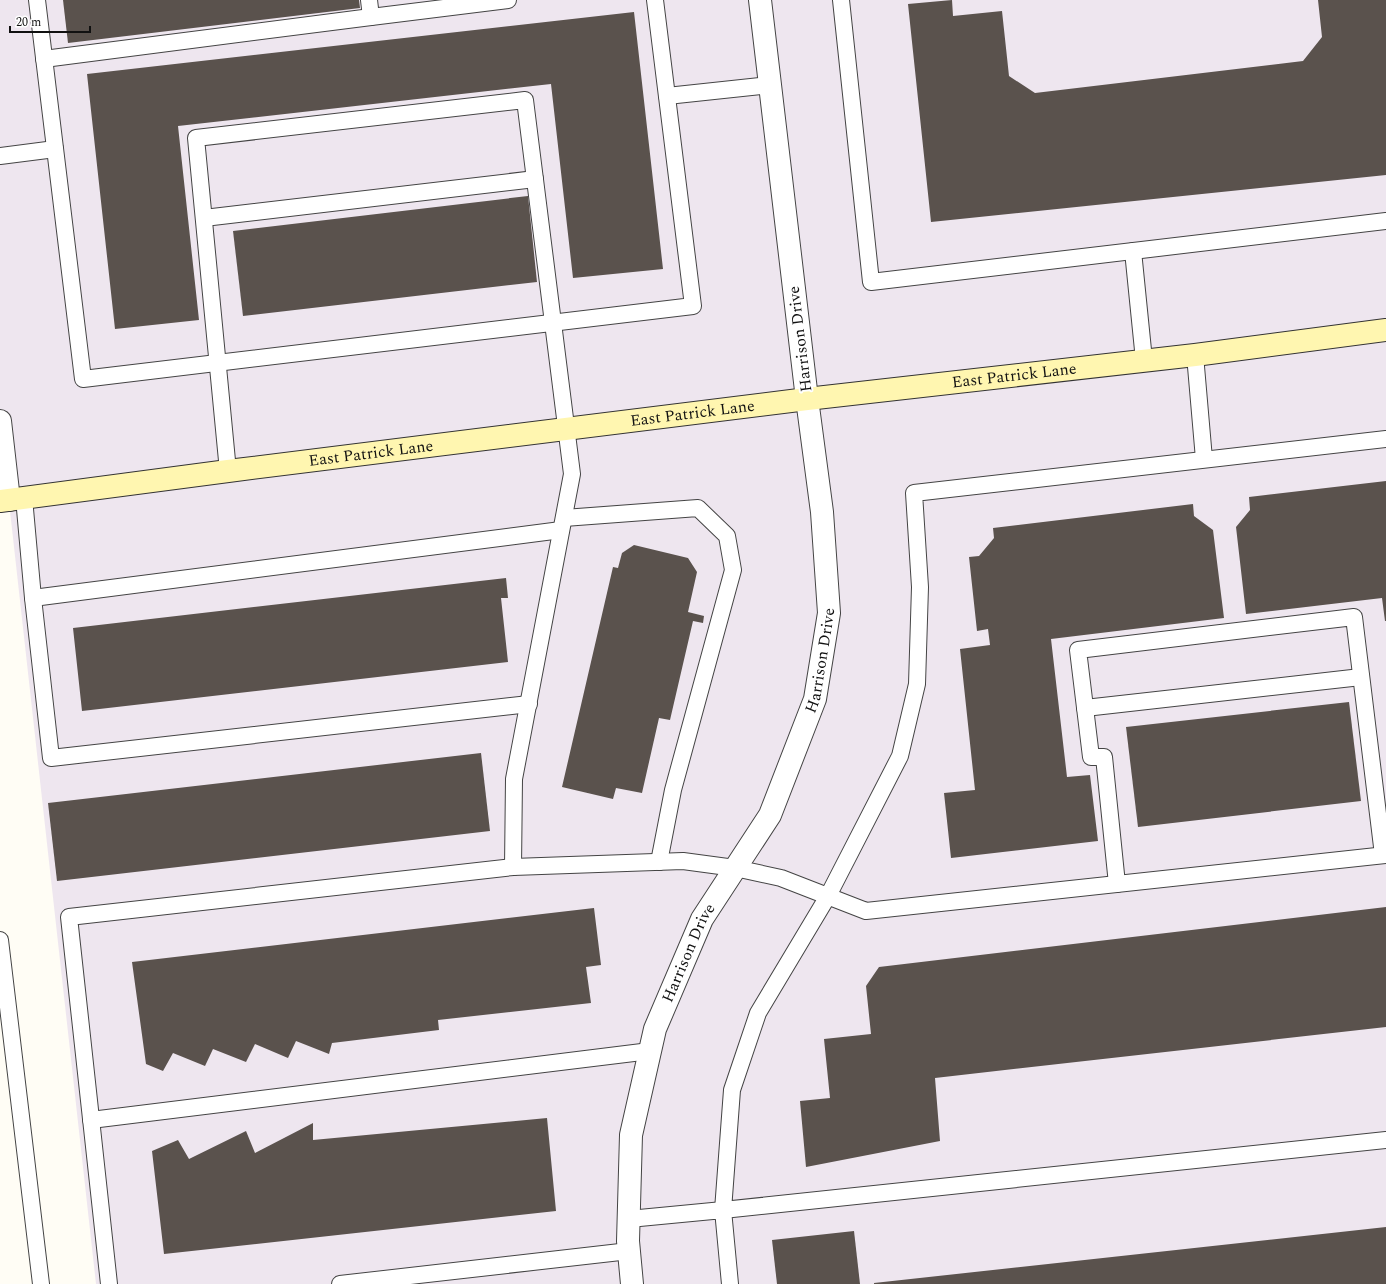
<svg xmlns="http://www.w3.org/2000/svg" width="1386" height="1284" viewBox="0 0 1386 1284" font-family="Spectral,serif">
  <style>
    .industrial { fill: #eee6ef }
    .building { fill: #5a524d }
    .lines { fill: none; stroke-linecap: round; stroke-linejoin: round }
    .lane-casing { stroke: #444; stroke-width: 18 }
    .street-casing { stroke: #444; stroke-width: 24 }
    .secondary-casing { stroke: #333; stroke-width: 24 }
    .lane { stroke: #fff; stroke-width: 16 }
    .street { stroke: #fff; stroke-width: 22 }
    .secondary { stroke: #fff6b0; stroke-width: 22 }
    .labels { text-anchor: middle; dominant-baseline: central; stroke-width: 4; stroke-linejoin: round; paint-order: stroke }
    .street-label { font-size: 16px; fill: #111; stroke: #fff }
  </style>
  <rect width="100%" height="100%" fill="#fffdf5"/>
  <polygon class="industrial" points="0,0 1386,0 1386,1284 96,1284 0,421"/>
  <g class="building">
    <polygon points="63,0 359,0 360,8 68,43"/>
    <polygon points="952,0 953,16 1002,11 1009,76 1035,93 1303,61 1322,37 1318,0 1386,0 1386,175 931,222 908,4"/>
    <polygon points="634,12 663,269 573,278 551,84 178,126 199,320 115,329 87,74"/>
    <polygon points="528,196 537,282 243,316 233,231"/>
    <polygon points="1386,481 1386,621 1385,621 1382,598 1246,614 1236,527 1250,510 1249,497"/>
    <polygon points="1193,504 1194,516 1213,530 1224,618 1051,639 1067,777 1090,775 1098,841 951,858 944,793 975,790 960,649 990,645 988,629 977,631 969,557 979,556 994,538 993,528"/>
    <polygon points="634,545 688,558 697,572 688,612 704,616 703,623 693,621 670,720 659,718 642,793 616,788 613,799 562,787 613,567 618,568 622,553"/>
    <polygon points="506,578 508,598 501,598 508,662 82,711 73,628"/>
    <polygon points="1349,702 1361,801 1138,827 1126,727"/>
    <polygon points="481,753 490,831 57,881 48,803"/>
    <polygon points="1386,907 1386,1027 935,1078 940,1141 806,1167 800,1101 830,1098 824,1039 871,1034 866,986 879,967"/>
    <polygon points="594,908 601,965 586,967 591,1003 438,1020 439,1030 332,1043 329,1054 296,1041 288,1058 255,1044 246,1062 213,1049 205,1066 173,1053 163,1071 146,1064 132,962"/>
    <polygon points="547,1118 556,1211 164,1254 152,1151 178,1140 189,1159 246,1131 255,1153 313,1123 313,1140"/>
    <polygon points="1386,1227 1386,1284 874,1284 874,1283"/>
    <polygon points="854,1231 860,1284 777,1284 772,1240"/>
  </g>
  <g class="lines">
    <g class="lane-casing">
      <g id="lane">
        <polyline points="37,0 83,379 693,306 655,0"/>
        <polyline points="369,0 371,17 508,0"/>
        <polyline points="841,0 871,282 1386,221"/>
        <polyline points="44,59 371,17"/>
        <polyline points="667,96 770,85"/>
        <polyline points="0,156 55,149"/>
        <polyline points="204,218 535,179"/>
        <polyline points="1133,251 1144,360"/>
        <polyline points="1195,355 1204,459"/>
        <polyline points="1386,439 914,493 920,587 917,684 900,756 828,896 758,1013 732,1090 723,1210 1386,1140"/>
        <polyline points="228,471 196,138 525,100 572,474 514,779 513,867"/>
        <polyline points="24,498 33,598"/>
        <polyline points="564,518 698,508 727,536 733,570 673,790 659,862"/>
        <polyline points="529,704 51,758 33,598 561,530"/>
        <polyline points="1085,708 1361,677"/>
        <polyline points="1117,884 1104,757 1091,757 1078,650 1354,617 1383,855"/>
        <polyline points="0,940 41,1284"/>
        <polyline points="91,1120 650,1051"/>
        <polyline points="629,1219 723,1210 730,1284"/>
        <polyline points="109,1284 69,917 513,867 683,861 735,868 781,878 866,911 1386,855"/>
        <polyline points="340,1284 629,1251"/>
      </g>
    </g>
    <g class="street-casing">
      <g id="street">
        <polyline points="0,421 9,500"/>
        <path id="s1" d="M632,1284L628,1241L631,1135L655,1029L702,919L770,815L815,699L829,613L822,512L807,399L760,0"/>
      </g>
    </g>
    <g class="secondary-casing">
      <g id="secondary">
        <path id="s2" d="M0,501L228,471L807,399L1195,355L1386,330"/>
      </g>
    </g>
    <use href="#lane" class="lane"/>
    <use href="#street" class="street"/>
    <use href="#secondary" class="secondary"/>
  </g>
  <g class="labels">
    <g class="street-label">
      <text transform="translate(800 339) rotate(-97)">Harrison Drive</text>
      <text stroke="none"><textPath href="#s2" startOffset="1022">East Patrick Lane</textPath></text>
      <text stroke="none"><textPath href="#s2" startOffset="698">East Patrick Lane</textPath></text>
      <text stroke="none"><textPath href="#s2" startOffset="374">East Patrick Lane</textPath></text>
      <text stroke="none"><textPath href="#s1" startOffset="665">Harrison Drive</textPath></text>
      <text stroke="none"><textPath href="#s1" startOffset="341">Harrison Drive</textPath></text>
    </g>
  </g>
  <path d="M10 26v6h80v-6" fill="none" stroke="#111111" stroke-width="2"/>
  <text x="16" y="26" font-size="12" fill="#111111" stroke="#ffffff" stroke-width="3" paint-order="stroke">20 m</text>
</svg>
